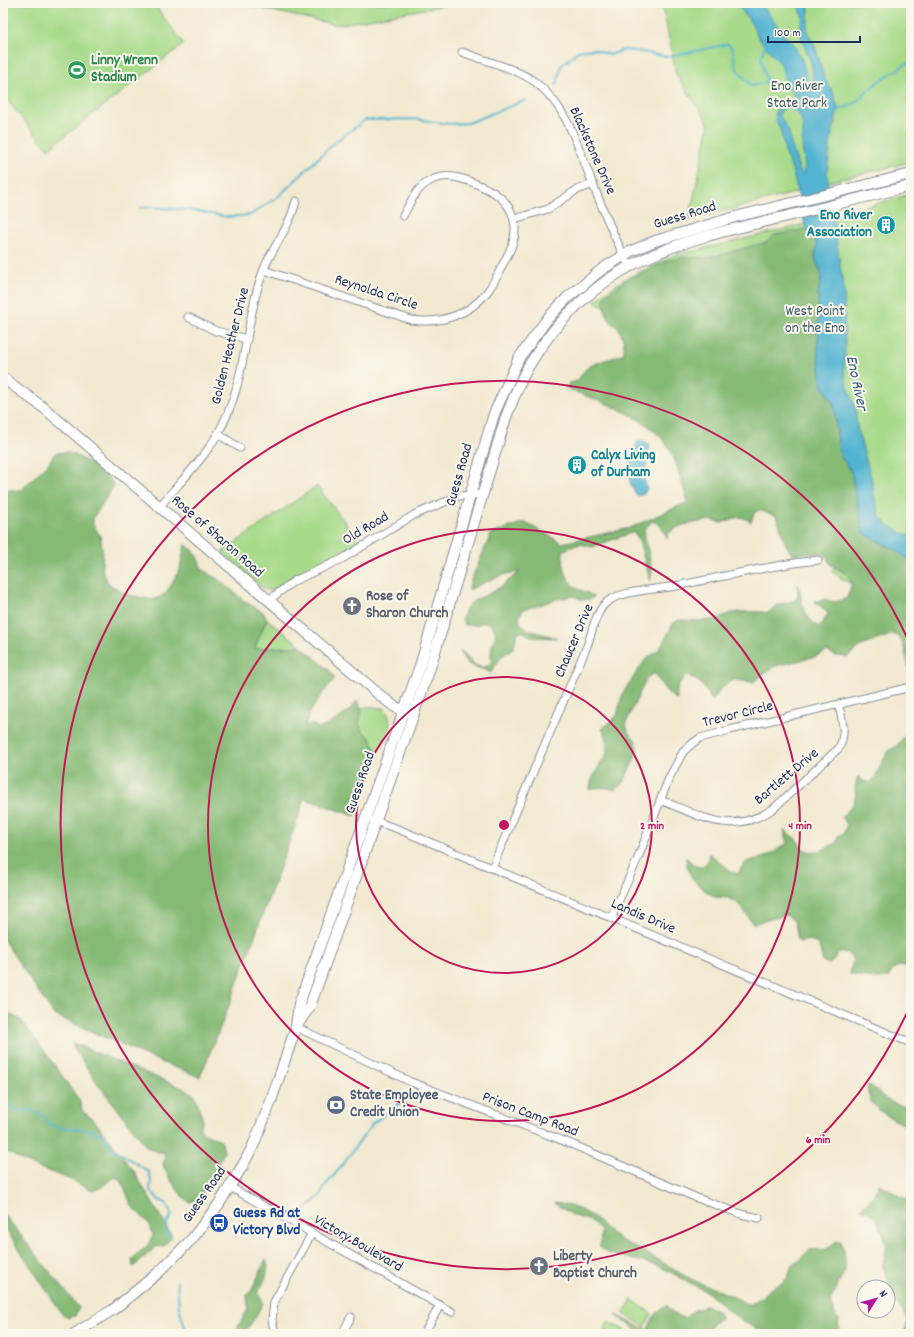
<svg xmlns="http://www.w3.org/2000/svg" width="914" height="1337" viewBox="0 0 914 1337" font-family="Dekko,sans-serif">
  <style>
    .green { fill: #a7da89; stroke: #618474 }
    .forest { fill: #85ba75; stroke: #50746a }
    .water { fill: #52b4d1; stroke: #367298; fill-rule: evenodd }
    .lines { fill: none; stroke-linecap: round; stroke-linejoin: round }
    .stream { stroke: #52b4d1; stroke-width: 2 }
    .street-casing { stroke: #868c97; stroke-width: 9 }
    .secondary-casing { stroke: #868c97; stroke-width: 12 }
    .street { stroke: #fff; stroke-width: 7 }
    .secondary { stroke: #fff; stroke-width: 10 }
    .ring { fill: none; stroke: #c2185b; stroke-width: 2 }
    .labels { text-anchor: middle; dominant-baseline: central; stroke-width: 4; stroke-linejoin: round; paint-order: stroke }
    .leisure-label { font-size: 15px; font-weight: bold; fill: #27864d; stroke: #fbf7ec; text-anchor: start }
    .park-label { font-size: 15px; fill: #3e5a69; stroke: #fbf7ec }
    .street-label { font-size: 15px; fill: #1b2f5e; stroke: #fbf7ec }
    .culture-label { font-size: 15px; font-weight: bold; fill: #0d838f; stroke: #fbf7ec; text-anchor: end }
    .worship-label { font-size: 15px; font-weight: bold; fill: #5b616d; stroke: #fbf7ec; text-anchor: start }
    .service-label { font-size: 15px; font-weight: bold; fill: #4e5e75; stroke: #fbf7ec; text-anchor: start }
    .transit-label { font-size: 15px; font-weight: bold; fill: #164399; stroke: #fbf7ec; text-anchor: start }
    .water-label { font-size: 16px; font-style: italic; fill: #2c5780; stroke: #fbf7ec }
    .centre { fill: #c2185b; stroke: #fbf7ec; stroke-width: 2 }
    .ring-label { font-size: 12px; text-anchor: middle; font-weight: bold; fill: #c2185b; stroke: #fbf7ec; stroke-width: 4; stroke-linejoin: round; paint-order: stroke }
  </style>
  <rect width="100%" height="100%" fill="#fbf7ec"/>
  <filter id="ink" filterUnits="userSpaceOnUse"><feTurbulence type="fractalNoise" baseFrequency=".025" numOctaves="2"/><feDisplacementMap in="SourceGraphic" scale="8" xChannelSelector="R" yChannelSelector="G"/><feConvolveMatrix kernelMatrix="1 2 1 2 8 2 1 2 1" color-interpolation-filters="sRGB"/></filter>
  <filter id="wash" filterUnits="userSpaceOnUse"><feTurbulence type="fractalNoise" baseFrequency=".012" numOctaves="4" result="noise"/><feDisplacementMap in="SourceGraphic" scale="16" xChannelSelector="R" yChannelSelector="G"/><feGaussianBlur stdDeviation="0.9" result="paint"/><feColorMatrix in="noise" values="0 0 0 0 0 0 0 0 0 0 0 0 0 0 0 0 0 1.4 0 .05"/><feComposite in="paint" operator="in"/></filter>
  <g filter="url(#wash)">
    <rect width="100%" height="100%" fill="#f2e9d0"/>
    <g class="green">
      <polygon points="8,3 153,3 184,44 48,149 3,96 3,11"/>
      <polygon points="236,3 457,3 337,25"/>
      <polygon points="624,3 911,3 911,162 828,182 810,189 689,220 709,124 676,74 663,9"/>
      <polygon points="911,194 911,679 895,608 891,609 832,572 835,565 828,550 793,555 704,292 642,336 595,301 621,281 673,256 806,224"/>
      <polygon points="317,486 361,543 339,556 299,573 270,591 263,588 222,552"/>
      <polygon points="267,619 301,646 254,649"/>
      <path d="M367,707L384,708C397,723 385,740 377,755C375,748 373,742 369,737C365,732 360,731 359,724C359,720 361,715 361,708Z"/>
      <polygon points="632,1300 652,1314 645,1327 623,1313"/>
      <polygon points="608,1322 632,1334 604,1334"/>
    </g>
    <g class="forest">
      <path d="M806,229L815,237L817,245L815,258L822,274L818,295L819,313L818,352L821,376L823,386L834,405L839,450L851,471L860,512L861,526L876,540L894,549L911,561V664C906,653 905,639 893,634L861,646L847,657L836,656L827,651L814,657L775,666L753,682L733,680L724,685L712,701C707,690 699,678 687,676C678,682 676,689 677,700C667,693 661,686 656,674H652L646,679L626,723L628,732L635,739L637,748L635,758L622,785L615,790C606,787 599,786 590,790L591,782L596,771L607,754L606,736L602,729L617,716L620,703L624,691L646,659L660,649L673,624L678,620C689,620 710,622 720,618C723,617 725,615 728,614C738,611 759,611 769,613L775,606L796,600L798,594V585C804,605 800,613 819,627L828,614C825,608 819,606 814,601H820L825,599C833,603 838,602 847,598L852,583L847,575L842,571L831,565L826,556L820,553L792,554C783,544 782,528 776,516L759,510L754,513L751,522C738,513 735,519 721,523L710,520L683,525L674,529L668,534L667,539C664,530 661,524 652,521L644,530L652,571L650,581L639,540L634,532L592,547L581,544L570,547L563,551C562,561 565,579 574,586C580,591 588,592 594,597L590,599L583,600L573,596L553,600L543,604L524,609L520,614L519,620L522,626L529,630L557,638L533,637L521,631C514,635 517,641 513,648C511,652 506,652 503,655C502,656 492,670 491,673C476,664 468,671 460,651C471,656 473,673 490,665L492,646L496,634L494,628L490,624L484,622L476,625H465L462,619C470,596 476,602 494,591C503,586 511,578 520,572C505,572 483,583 469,590L470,583L491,534L524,522L562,543L630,528L688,502C683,487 678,466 671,452C653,416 602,403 566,388L569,383C582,381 578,377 585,370C596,360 612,360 624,353C625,345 623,335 618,328C616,325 612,324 611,322C606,315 603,305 604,297L625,281L670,260L687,257L706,258L727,253L767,242L774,235Z"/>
      <path d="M68,452C82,458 108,472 114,486L93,518V524L100,536L103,553L102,564L103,573L109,584L126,594L152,600L164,595L172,584L180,568L185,544L195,552L202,569L225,584L244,601L263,612L267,619L257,642L255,649L301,646L330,671L335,678C322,694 310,707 305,727L312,724L319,728C335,723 347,714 357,701L361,708V716L359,723L362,731L368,736L373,744L377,755L374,766L355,816L305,799L229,1006L200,1077L161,1062L54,1015L3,939V490H21L48,464L55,453Z"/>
      <path d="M911,731V973L904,965C895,966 892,971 888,978C881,980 858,976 850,974L853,960L847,952L839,953L830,964L823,962L819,945L810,940L799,942C794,932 800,920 785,915L753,924L739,904L728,898L715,897L700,887L692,878L687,866L686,857L695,866L702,867L708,861L709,853L731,871L738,874C746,855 755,863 769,855C776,852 781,846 788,843L784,830C788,833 792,836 796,839C799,842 801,847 804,849C814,856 829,847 837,842L838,836L844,833L847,824L841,817C846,813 854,805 855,799C857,791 853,787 858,776L863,781L870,783L875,777L888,751L897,746L906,734Z"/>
      <polygon points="3,1011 21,1020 50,1059 79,1100 83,1112 93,1119 133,1170 172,1236 164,1246 156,1247 133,1267 132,1259 150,1243 153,1235 150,1225 132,1206 121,1180 115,1177 100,1188 93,1191 74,1181 27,1163 3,1150"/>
      <polygon points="73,1043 182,1088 195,1095 203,1121 199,1127 204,1134 221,1140 224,1152 203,1192 196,1200 190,1202 182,1196 170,1179 163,1165 165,1158 164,1152 157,1152 147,1147 95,1080 73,1046"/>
      <path d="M868,1084C876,1088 880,1094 886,1099C893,1104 903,1106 911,1108V1128C894,1120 863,1107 868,1084Z"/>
      <path d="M879,1184L906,1199L911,1196V1334H902L906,1329L908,1320L895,1300L883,1266L887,1245L876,1217L867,1211L860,1209C869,1202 875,1194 879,1184Z"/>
      <path d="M554,1203C568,1204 585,1210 596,1219C602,1225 608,1231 615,1236C625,1244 638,1248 649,1255C665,1263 679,1274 695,1281C713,1289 732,1294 748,1305L755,1302L769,1290L780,1284L787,1279L792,1265L799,1261L809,1250L827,1249L835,1242L841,1241L845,1257V1270L830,1302L838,1321L840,1334H771L755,1328L740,1320L707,1292L659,1266L607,1253L600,1247L601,1231L598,1227L591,1221L574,1216Z"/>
      <polygon points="3,1213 79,1308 75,1316 68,1318 62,1314 3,1225"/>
      <path d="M266,1259C271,1269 264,1283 258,1292L263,1303L255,1318L243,1334H234L248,1309L247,1294L251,1292Z"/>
      <path d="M667,1305C671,1313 677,1315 685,1318L694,1310L702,1308L706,1305L718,1312L722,1318L712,1324L707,1334H642L616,1315L642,1328L648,1329C651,1319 658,1310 667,1305Z"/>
    </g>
    <g class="water">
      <path d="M736,3H761L783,34L794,45L802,60L807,79L811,83L813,82C811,77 813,72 812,66C808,50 795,34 803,18L801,12L796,3H807L809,9L807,32L810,36L816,49L824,78L834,94L838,110L831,138L827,173L844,293L845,354L844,370L846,381L856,410L857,428L872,481L875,500L880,518L887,524L900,532L911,536V561L894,549L863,533L851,471L846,463L842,459L839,450L834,405L823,386L821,376L818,352L819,313L818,295L822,274L815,258L817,245L815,237L806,229L792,169L786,156L780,128L776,121L775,112L785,103H791L799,109L800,108L793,93L786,85L781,64L760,40L749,20ZM786,107H790C794,110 799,113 801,119C804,127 803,134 802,143C802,154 807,164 803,174L800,171L791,144L789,131L779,115L781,111Z"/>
      <path d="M638,441H644L648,443L649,449L644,479L647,489L644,494L638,496C623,481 630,459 638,441Z"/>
    </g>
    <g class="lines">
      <g class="stream">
        <polyline points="557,85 561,66 578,51 594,49 610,55 623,50 637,51 668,57 728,44 732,48 737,70 752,86 767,82 761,58 766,43"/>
        <polyline points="837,111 854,104 866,92 878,82 911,61"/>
        <polyline points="140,208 150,207 189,210 228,217 250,215 279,196 335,142 365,120 415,119 449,124 468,123 526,100"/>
        <polyline points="3,1102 15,1109 31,1111 42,1115 50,1125 61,1128 90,1130 103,1135 110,1146 149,1172 151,1181 150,1190 159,1200 166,1203 172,1215 166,1225 168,1238"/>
        <polyline points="298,1216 321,1195 325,1186 340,1168 373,1123 397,1105 408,1100 416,1093"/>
        <polyline points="177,1282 179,1307 187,1334"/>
      </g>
    </g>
  </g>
  <g filter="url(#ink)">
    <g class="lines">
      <g class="street-casing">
        <g id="street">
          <path d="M462,52C485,61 516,68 535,82C567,106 578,147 592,182C603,210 615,239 629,266"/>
          <polyline points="514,219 548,209 575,191 593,184"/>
          <path d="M264,270L411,320C439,324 469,316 487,292C493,284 498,275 502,266C510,251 518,237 514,220C509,199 492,190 474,183C459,177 445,173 430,181C416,188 410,203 403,216"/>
          <polyline points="188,317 216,331 247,339"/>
          <polyline points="218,434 240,448"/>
          <path d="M160,506C179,483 202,461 217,435C244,390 244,336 258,287C261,277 264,267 269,258C279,239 291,222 296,201"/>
          <polyline points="269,600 294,581 342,559 414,515 459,496 482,494"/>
          <path d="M660,800C702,816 730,837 773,809L839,748C846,734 843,720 838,704"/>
          <polyline points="372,820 398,829 911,1043"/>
          <path d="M492,868L587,646C592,633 596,610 607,602C622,590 656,590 675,586C722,577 770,565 818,560"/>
          <polyline points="611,918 638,858 669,778 683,752 693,743 700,738 730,730 911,687"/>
          <polyline points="296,1027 411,1082 564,1141 697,1198 741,1214 759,1218"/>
          <polyline points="230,1187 452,1312"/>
          <polyline points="275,1334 272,1320 274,1302 312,1233"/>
          <polyline points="342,1334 351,1317"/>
          <polyline points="424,1334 440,1305"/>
        </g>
      </g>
      <g class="secondary-casing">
        <g id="secondary">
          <polyline points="3,378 44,408 382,697 395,707 410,712"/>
          <path d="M298,1024L310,1006L430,668L506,417C513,400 519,383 528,367C558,316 604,274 660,252C698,236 739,228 779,218C823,208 867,196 911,186"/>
          <polyline points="74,1334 114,1309 158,1273 192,1239 219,1204 243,1165 253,1146 270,1104 296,1027 299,1004 421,663 494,414 519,358 532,340 548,318 567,298 582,286 601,270 629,252 655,241 735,217 911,174"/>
        </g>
      </g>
      <use href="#street" class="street"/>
      <use href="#secondary" class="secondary"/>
    </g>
  </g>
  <g class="ring">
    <circle cx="504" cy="825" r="148"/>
    <circle cx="504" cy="825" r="296"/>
    <path d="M910 1006A444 444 0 1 1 910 644"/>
  </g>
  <defs>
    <g id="stadium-disc" transform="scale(1)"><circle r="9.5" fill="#2e9e5b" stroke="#fbf7ec"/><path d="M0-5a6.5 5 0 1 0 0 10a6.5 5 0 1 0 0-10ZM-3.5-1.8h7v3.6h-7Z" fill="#fff"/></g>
    <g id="building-disc" transform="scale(1)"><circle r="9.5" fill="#0f9aa8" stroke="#fbf7ec"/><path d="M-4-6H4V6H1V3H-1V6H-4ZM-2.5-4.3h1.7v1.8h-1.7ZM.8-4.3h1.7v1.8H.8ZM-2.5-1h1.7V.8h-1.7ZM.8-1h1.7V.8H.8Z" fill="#fff"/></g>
    <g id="church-disc" transform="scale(1)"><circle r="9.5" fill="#6b7280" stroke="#fbf7ec"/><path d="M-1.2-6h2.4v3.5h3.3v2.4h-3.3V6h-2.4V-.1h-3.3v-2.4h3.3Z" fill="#fff"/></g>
    <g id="bank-disc" transform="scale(1)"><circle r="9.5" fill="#5c6f8a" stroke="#fbf7ec"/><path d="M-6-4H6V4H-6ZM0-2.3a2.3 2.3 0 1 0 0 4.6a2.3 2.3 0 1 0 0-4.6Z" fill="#fff"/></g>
    <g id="bus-disc" transform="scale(1)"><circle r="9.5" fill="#1a4fb4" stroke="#fbf7ec"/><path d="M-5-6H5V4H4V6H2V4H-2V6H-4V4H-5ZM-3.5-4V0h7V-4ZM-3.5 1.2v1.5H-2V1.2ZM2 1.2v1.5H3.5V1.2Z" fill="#fff"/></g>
  </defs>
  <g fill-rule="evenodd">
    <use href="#stadium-disc" x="77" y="70"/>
    <use href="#building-disc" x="886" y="225"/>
    <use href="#building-disc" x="577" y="465"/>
    <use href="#church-disc" x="352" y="606"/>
    <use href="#bank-disc" x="336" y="1105"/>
    <use href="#bus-disc" x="219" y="1223"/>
    <use href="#church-disc" x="539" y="1266"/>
  </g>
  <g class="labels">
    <g class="leisure-label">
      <text x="91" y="61">Linny Wrenn<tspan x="91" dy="17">Stadium</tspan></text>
    </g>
    <g class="park-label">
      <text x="797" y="87">Eno River<tspan x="797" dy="17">State Park</tspan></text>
      <text x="815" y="312">West Point<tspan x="815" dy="17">on the Eno</tspan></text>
    </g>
    <g class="street-label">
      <text transform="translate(592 151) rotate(66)">Blackstone Drive</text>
      <text transform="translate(685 216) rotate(-17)">Guess Road</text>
      <text transform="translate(376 293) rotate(18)">Reynolda Circle</text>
      <text transform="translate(231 346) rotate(-76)">Golden Heather Drive</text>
      <text transform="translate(460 475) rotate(-74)">Guess Road</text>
      <text transform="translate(366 529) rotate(-31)">Old Road</text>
      <text transform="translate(217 537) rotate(41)">Rose of Sharon Road</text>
      <text transform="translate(575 641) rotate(-67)">Chaucer Drive</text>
      <text transform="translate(738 715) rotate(-14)">Trevor Circle</text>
      <text transform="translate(787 777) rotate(-40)">Bartlett Drive</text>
      <text transform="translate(361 783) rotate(-71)">Guess Road</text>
      <text transform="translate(643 917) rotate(23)">Landis Drive</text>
      <text transform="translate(530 1115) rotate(21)">Prison Camp Road</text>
      <text transform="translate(205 1195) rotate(-55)">Guess Road</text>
      <text transform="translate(358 1244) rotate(30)">Victory Boulevard</text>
    </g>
    <g class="culture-label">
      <text x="872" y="216">Eno River<tspan x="872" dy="17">Association</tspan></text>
      <text x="591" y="456" text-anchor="start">Calyx Living<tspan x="591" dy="17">of Durham</tspan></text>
    </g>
    <g class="worship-label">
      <text x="366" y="597">Rose of<tspan x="366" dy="17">Sharon Church</tspan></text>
      <text x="553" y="1257">Liberty<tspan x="553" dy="17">Baptist Church</tspan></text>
    </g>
    <g class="service-label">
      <text x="350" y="1096">State Employee<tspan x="350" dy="17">Credit Union</tspan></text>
    </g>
    <g class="transit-label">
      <text x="233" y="1214">Guess Rd at<tspan x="233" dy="17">Victory Blvd</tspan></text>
    </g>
    <g class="water-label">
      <text transform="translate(856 383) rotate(78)">Eno River</text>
    </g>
  </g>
  <circle cx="504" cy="825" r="6" class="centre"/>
  <g class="ring-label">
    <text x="652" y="829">2 min</text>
    <text x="800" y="829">4 min</text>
    <text x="818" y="1143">6 min</text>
  </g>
  <rect width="914" height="1337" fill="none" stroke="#fbf7ec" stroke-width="16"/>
  <g transform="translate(876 1299) rotate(54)"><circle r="19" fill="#fbf7ec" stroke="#a1a7b3"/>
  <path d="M0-3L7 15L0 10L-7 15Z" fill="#b5179e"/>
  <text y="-6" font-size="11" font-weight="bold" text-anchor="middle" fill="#1b2f5e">N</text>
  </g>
  <path d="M768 36v6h92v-6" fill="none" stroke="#1b2f5e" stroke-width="2"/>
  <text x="774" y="36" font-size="12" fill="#1b2f5e" stroke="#fbf7ec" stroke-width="3" paint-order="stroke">100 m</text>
</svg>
